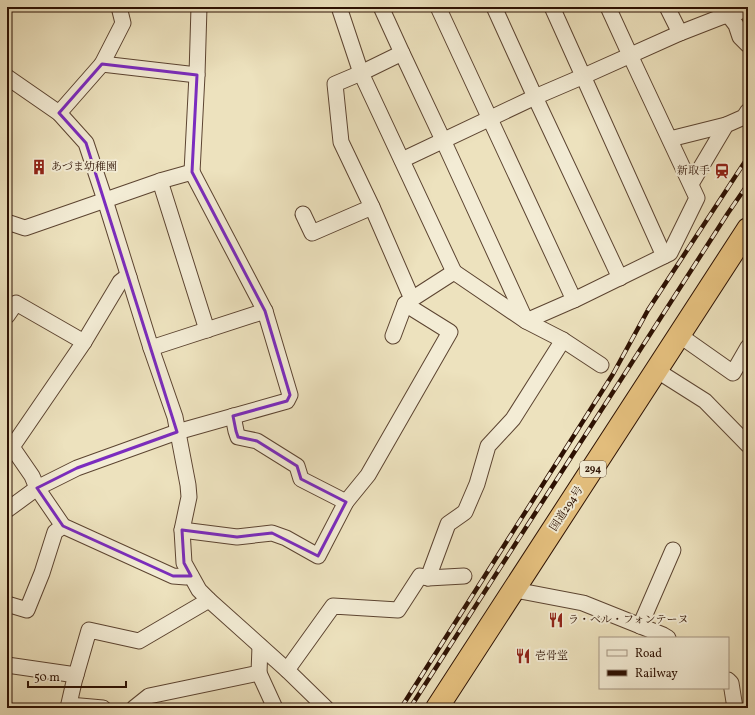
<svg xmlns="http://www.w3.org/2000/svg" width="755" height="715" viewBox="0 0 755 715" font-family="Vollkorn,'Noto Serif JP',serif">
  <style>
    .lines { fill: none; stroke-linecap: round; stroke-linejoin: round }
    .minor-casing { stroke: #5c4431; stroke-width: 17 }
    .highway-casing { stroke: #2c1002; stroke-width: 24 }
    .minor { stroke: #f3ecd5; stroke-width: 15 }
    .highway { stroke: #e6c17f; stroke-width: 22 }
    .rail-casing { stroke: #2c1002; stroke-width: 4.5 }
    .rail { stroke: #f3ecd5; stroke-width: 3; stroke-dasharray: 9; stroke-linecap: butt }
    .marked { fill: none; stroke: #7b2cbf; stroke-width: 3; stroke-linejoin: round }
    .labels { text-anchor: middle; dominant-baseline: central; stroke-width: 4; stroke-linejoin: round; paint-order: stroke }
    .shield { fill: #f3ecd5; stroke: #685241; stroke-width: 1 }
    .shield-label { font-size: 10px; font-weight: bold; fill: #2c1002 }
    .poi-label { font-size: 11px; fill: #2c1002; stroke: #f3ecd5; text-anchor: start }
    .street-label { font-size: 11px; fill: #2c1002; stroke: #f3ecd5 }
  </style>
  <rect width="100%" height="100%" fill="#ede2be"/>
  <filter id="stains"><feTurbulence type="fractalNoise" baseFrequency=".005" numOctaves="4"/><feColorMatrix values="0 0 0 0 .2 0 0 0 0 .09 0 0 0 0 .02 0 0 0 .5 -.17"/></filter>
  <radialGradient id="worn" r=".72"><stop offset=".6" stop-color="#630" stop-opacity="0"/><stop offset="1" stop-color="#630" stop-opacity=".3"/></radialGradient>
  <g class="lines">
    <g class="minor-casing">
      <g id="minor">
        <polyline points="339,7 361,73 454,272"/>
        <polyline points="381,7 402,53 443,140 526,321 563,340 601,365"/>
        <polyline points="438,7 574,300"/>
        <polyline points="494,7 535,97 620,278"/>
        <polyline points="552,7 664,256"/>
        <polyline points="667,7 680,33"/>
        <polyline points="723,8 736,25 740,37 748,45"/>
        <polyline points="102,64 197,75"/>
        <polyline points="7,77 59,113 86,143 105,200 151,348 175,417 188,485 189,497 182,530 184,563 199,590 209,600 287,670 326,708"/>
        <polyline points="59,113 102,64 123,23 119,7"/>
        <polyline points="670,139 726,125"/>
        <polyline points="402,160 535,97 584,76 680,33 721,17 739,12 747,7"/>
        <polyline points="192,172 197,75 199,7"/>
        <polyline points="160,181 207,330"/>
        <polyline points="691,184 726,125 744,117 748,111"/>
        <polyline points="372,207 412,299"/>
        <polyline points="303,214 312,233 372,207 341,142 335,84 361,73 402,53"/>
        <polyline points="7,222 25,228 160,181 192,172 265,311 151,348"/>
        <polyline points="129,277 125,278 120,282 84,342 12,447 32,476 37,488 63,526 173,576 186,577 191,576"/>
        <polyline points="7,316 16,303 84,342"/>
        <polyline points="679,335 733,373 748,347"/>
        <polyline points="393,336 405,304 412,299 454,272 526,321 574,300 670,253 697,198 630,55 608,7"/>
        <polyline points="656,370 705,401 748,445"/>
        <polyline points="233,416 236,431 238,437 257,441 297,466 301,479 346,502"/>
        <polyline points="7,510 37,488 77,468 177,432 287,401 290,395 265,311"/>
        <polyline points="182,530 237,537 272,533 286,538 318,556 346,502 368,475 450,332 405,304"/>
        <polyline points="428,578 448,524 465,512 477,484 488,446 513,419 563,340"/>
        <polyline points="515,590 583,603 663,635 668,638"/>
        <polyline points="7,604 27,610 42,573 55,532 63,526"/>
        <polyline points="640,626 673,550"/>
        <polyline points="7,665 76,675"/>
        <polyline points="287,670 333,606 398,610 420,576 428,578 464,576"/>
        <polyline points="259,673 275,708"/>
        <polyline points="728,680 731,683 735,708"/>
        <polyline points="69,705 103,708"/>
        <polyline points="68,708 74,682 89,630 139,641 209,600"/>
        <polyline points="134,708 149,696 259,673 260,646"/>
      </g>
    </g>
    <g class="highway-casing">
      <polyline id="highway" points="437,708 748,229"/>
    </g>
    <use href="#minor" class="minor"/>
    <use href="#highway" class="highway"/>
    <g class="rail-casing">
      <g id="rail">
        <polyline points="401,708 613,374 648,310 748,157"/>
        <polyline points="410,708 728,213 748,184"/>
      </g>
    </g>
    <use href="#rail" class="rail"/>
  </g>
  <path class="marked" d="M102,64L197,75L192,172L265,311L290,395L287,401L233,416L236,431L238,437L257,441L297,466L301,479L346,502L318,556L272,533L237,537L182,530L184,563L191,576H173L63,526L37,488L77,468L177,432L86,143L59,113Z"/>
  <defs>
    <g id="building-bare" transform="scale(1.2)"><path d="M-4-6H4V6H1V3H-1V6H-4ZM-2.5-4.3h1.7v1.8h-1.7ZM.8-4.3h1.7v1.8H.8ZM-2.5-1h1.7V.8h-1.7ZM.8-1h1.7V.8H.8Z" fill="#8f2418" stroke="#f3ecd5" stroke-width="2.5" paint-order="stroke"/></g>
    <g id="station-bare" transform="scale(1.2)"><path d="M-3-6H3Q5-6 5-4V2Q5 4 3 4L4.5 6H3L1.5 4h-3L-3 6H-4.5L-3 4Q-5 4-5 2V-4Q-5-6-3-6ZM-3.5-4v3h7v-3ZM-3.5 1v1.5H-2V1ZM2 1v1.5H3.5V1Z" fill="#8f2418" stroke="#f3ecd5" stroke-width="2.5" paint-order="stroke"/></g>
    <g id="restaurant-bare" transform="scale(1.2)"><path d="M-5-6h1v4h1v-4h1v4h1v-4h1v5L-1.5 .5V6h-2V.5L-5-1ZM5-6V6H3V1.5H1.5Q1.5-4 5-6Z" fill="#8f2418" stroke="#f3ecd5" stroke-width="2.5" paint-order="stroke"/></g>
  </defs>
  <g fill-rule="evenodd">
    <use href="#building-bare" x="39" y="167"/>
    <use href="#station-bare" x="722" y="171"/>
    <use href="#restaurant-bare" x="556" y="620"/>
    <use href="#restaurant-bare" x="523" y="656"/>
  </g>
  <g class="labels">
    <rect class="shield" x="580" y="461" width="26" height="16" rx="3"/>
    <g class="shield-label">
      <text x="593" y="469">294</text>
    </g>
    <g class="poi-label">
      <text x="51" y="167">あづま幼稚園</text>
      <text x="710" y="171" text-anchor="end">新取手</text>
      <text x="568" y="620">ラ・ベル・フォンテーヌ</text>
      <text x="535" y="656">壱骨堂</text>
    </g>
    <g class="street-label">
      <text transform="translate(567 509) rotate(-57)">国道294号</text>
    </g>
  </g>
  <rect width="755" height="715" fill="none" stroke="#ede2be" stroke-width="24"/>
  <rect x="8" y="8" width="739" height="699" fill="none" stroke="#2c1002" stroke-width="2"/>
  <rect x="12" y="12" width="731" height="691" fill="none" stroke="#2c1002"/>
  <rect x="599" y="637" width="130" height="52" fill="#f3ecd5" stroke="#a39481"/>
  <rect x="607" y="650" width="20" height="6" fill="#f3ecd5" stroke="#a39481"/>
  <text x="635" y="657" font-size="12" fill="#2c1002">Road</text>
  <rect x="607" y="670" width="20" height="6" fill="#2c1002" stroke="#a39481"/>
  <text x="635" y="677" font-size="12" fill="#2c1002">Railway</text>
  <path d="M28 681v6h98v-6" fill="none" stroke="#2c1002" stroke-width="2"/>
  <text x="34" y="681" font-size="12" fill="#2c1002" stroke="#f3ecd5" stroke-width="3" paint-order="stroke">50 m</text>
  <rect width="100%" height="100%" filter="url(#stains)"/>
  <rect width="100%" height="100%" fill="url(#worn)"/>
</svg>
